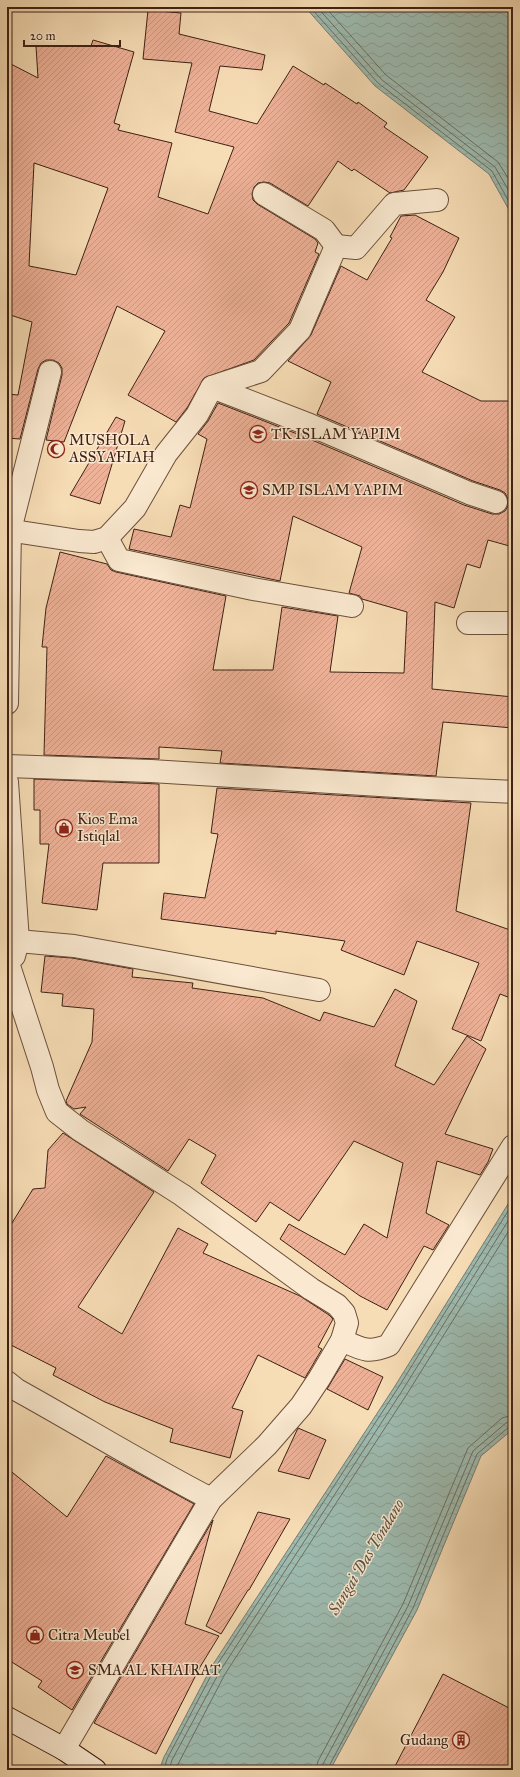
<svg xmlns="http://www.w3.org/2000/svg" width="520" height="1777" viewBox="0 0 520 1777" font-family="'IM FELL Great Primer',serif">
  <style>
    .water { fill: url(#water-waves); stroke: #777d72 }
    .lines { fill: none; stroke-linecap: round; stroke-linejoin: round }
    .shore { stroke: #6e6e62; stroke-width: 1 }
    .building { fill: url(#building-hatch); stroke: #3e2114; fill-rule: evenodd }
    .street-casing { stroke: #6c503c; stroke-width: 24 }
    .secondary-casing { stroke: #3e2114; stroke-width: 24 }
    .street { stroke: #fae9d0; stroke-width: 22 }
    .secondary { stroke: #fae9d0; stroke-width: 22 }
    .labels { text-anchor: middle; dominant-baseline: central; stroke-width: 3; stroke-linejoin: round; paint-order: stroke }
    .poi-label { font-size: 15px; fill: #3e2114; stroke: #fae9d0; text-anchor: start }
    .water-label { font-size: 16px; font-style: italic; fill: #5a4f43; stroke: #fae9d0 }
  </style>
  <defs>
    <pattern id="water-waves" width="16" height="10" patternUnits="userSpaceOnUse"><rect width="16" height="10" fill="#9dbbb0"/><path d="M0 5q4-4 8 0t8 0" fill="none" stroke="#88a096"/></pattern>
    <pattern id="building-hatch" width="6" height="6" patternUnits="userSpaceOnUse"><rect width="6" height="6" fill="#eeb299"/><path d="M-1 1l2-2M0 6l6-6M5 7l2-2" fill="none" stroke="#cd9983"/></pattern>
  </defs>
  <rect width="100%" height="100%" fill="#f7ddb6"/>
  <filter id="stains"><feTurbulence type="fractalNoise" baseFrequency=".005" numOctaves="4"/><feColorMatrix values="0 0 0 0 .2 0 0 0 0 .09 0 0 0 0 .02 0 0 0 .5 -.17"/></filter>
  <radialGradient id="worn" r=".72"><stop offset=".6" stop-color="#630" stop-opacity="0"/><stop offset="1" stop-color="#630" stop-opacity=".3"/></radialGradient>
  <g class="water">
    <polygon points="305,7 513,7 513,217 489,174 375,86"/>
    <polygon points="513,1196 513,1429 481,1456 417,1610 330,1770 159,1770 164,1757 212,1666 395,1386"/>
  </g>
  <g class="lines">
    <g class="shore">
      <polyline points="310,7 378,83 492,171 513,209"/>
      <polyline points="317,7 382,80 495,167 513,198"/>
      <polyline points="325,7 386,75 498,162 513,186"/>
      <polyline points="164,1770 167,1759 215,1668 398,1388 513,1203"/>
      <polyline points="169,1770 172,1760 220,1671 402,1391 513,1213"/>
      <polyline points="175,1770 225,1674 407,1394 513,1224"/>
      <polyline points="316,1770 318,1761 403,1604 468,1448 502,1418 513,1415"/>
      <polyline points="322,1770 323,1764 408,1606 473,1451 506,1423 513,1421"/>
      <polyline points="327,1770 413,1608 477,1454 509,1427 513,1426"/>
    </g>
  </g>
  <g class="building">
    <path d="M148,10L181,13L179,34L265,55L262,70L220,66L209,111L257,124L293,66L324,85L325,83L357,104L358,102L387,123L384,127L428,157L404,190L390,193L354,169L352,171L338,161L308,206L270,183L264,182L258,183L254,187L252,194L253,200L257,204L315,239L318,243L315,252L319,254L289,323L254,360L204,378L187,408L176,422L128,395L165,331L117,306L64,442L46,440L62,375V368L59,363L53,360H46L41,363L38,369L20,439L7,438V394L18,395L32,322L7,314V62L38,78L36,46H91L93,40L134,52L114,123L120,125L118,130L172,143L158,197L208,214L234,147L175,132L192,63L143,59ZM34,163L108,188L76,275L29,266Z"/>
    <polygon points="415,215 459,238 443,272 426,300 455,317 422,372 481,401 513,401 513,547 488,540 480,568 467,564 454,608 435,602 432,689 513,697 513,728 443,722 436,776 220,763 222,751 159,747 159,759 44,755 47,647 42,647 46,608 60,552 107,564 111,570 116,572 226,596 213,670 273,670 282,607 338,616 330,672 404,673 407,612 362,599 360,596 349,593 362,547 293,516 280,581 129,549 134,529 171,537 180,505 190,508 207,439 198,434 208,421 218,403 305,437 464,505 492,514 499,514 505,511 508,506 508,499 505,493 500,490 473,481 317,414 331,382 288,361 311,335 341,266 367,280 392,238 390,237 401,216"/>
    <polygon points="116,417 125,421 100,504 70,495"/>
    <polygon points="34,779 159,784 159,863 103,863 97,910 42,903 49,844 40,844 40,810 34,810"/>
    <polygon points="217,788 471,803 456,911 513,931 513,999 500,994 481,1041 452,1029 479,963 417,941 404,975 341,950 345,941 276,931 276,934 161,919 164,893 205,898 218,834 211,833"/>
    <polygon points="45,956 72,958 133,969 132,977 193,983 192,988 263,998 320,1021 324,1012 374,1027 395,989 417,1001 395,1066 434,1085 467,1036 486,1049 445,1134 493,1149 488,1162 480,1175 437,1161 426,1213 449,1225 433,1250 424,1246 387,1310 360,1296 280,1239 289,1224 345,1255 364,1224 387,1238 403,1163 354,1141 299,1221 270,1202 256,1222 201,1183 216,1155 189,1139 168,1171 80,1114 86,1107 74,1109 67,1104 66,1101 92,1042 94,1009 62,1006 63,994 41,992"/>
    <polygon points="63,1133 154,1192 78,1307 122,1334 178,1228 208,1244 203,1253 300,1296 329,1315 333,1319 318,1347 322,1349 305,1378 258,1355 232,1408 243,1411 230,1458 170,1442 173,1429 105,1402 53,1375 56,1368 7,1343 7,1231 33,1189 45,1188 48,1150"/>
    <polygon points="345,1359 383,1377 368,1410 327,1389"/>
    <polygon points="298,1428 326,1440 309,1479 278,1471"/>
    <polygon points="106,1456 194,1504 72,1710 38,1687 42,1681 7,1659 7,1468 67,1517"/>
    <polygon points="258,1512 290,1519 249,1590 248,1590 221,1634 206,1626"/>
    <polygon points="213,1520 185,1624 219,1636 200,1667 156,1754 94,1723"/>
    <polygon points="443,1674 513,1710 513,1770 393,1770"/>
  </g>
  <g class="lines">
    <g class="street-casing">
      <g id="street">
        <polyline points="336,246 356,248 394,204 437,200"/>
        <polyline points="212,387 310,425 469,493 496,502"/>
        <polyline points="7,530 79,541 94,542 107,538 135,508 166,454 197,415 212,387 261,371 300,330 336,246 324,230 264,194"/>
        <polyline points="107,538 119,560 253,589 352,606"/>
        <polyline points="468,623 513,623"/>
        <polyline points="7,703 10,530 50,372"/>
        <polyline points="7,766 151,771 428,788 513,792"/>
        <polyline points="7,782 18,941 14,956"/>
        <polyline points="18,941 74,946 319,990"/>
        <polyline points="10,969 42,1067 48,1090 57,1112 80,1130 182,1195 311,1289 337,1305 344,1313 347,1323 342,1340 319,1379 301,1406 267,1445 211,1499 64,1749"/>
        <path d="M342,1340C361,1349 368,1354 389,1345L513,1146"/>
        <path d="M7,1382L17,1390C82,1426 145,1465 211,1499"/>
      </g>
    </g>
    <g class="secondary-casing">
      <polyline id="secondary" points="7,1718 64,1749 95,1770"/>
    </g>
    <use href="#street" class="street"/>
    <use href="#secondary" class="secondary"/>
  </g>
  <defs>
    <g id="school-ring" transform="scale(0.9)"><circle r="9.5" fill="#fae9d0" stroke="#8f2418" stroke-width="1.5"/><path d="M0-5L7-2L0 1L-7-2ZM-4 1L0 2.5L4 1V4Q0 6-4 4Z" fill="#8f2418"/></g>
    <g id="mosque-ring" transform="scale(0.9)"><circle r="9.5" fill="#fae9d0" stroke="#8f2418" stroke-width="1.5"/><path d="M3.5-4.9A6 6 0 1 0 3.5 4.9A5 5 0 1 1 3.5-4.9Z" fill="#8f2418"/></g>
    <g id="shop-ring" transform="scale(0.9)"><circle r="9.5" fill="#fae9d0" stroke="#8f2418" stroke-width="1.5"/><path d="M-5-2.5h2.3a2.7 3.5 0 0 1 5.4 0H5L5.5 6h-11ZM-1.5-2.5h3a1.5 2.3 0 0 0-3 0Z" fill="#8f2418"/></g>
    <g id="building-ring" transform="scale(0.9)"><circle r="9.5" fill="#fae9d0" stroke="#8f2418" stroke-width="1.5"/><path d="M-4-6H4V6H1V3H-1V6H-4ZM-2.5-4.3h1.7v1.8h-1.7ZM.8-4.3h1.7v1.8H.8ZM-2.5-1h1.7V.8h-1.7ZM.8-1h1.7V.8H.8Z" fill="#8f2418"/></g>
  </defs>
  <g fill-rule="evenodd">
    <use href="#school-ring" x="258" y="434"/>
    <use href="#mosque-ring" x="56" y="449"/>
    <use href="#school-ring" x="249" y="490"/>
    <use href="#shop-ring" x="64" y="828"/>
    <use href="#shop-ring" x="35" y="1635"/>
    <use href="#school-ring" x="75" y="1670"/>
    <use href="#building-ring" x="461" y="1740"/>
  </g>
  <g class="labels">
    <g class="poi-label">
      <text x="271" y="434">TK ISLAM YAPIM</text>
      <text x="69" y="440">MUSHOLA<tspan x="69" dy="17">ASSYAFIAH</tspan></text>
      <text x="262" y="490">SMP ISLAM YAPIM</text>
      <text x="77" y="819">Kios Ema<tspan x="77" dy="17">Istiqlal</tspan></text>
      <text x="48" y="1635">Citra Meubel</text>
      <text x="88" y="1670">SMA AL KHAIRAT</text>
      <text x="448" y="1740" text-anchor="end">Gudang</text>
    </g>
    <g class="water-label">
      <text transform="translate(366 1557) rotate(-59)">Sungai Das Tondano</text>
    </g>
  </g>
  <rect width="520" height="1777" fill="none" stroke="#f7ddb6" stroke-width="24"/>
  <rect x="8" y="8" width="504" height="1761" fill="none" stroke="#3e2114" stroke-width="2"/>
  <rect x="12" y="12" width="496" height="1753" fill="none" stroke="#3e2114"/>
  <path d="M24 40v6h96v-6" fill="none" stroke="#3e2114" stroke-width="2"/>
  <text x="30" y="40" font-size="12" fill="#3e2114" stroke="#fae9d0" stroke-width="3" paint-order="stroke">20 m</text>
  <rect width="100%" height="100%" filter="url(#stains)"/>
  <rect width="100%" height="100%" fill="url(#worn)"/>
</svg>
